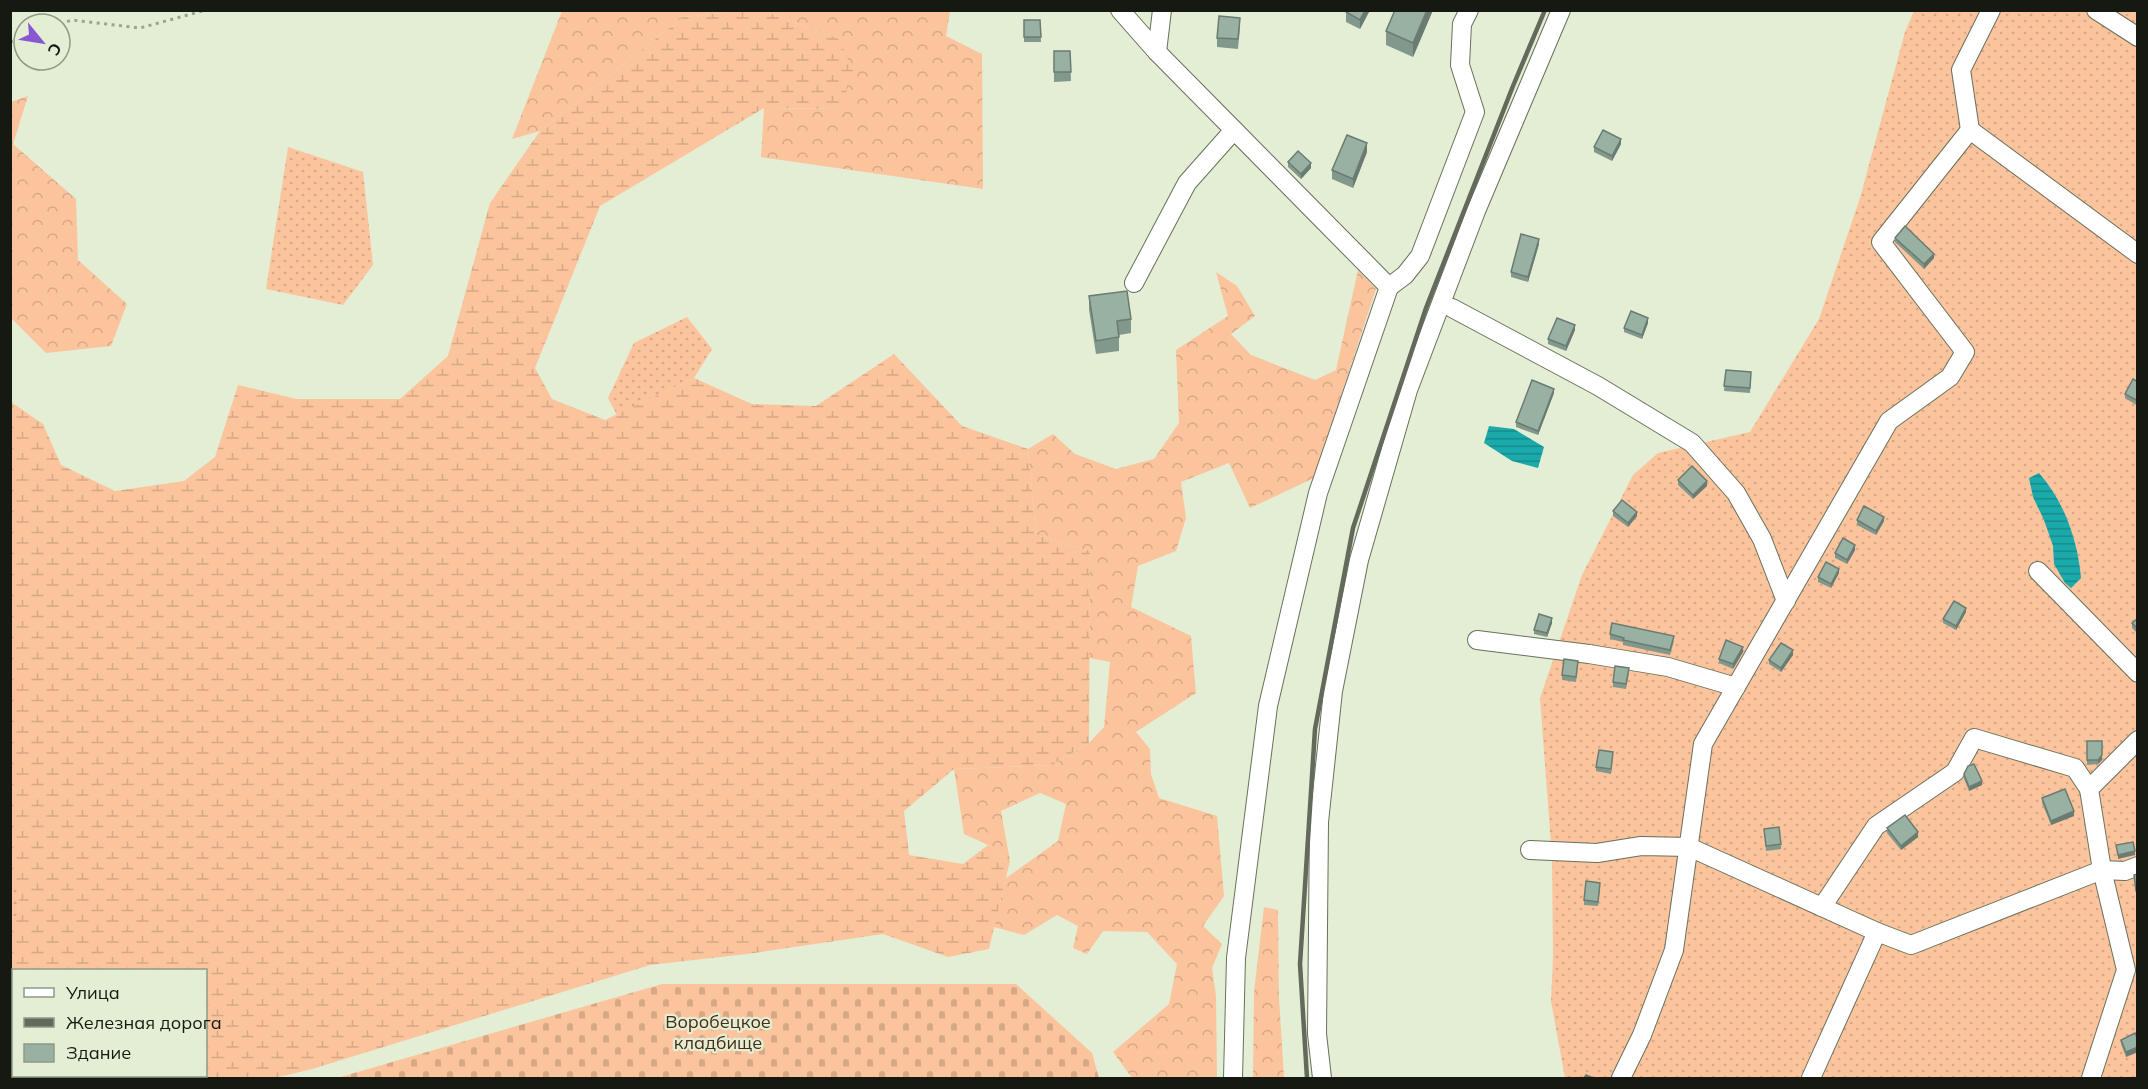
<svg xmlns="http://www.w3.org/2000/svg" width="2148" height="1089" viewBox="0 0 2148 1089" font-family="Mulish,sans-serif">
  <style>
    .grass { fill: url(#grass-dots) }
    .forest { fill: url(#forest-crowns) }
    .wetland { fill: url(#wetland-marsh); fill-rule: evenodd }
    .cemetery { fill: url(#cemetery-stones) }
    .water { fill: url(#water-rules) }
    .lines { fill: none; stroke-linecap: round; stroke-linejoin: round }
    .minor-casing { stroke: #68715b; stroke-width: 20 }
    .path { stroke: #9ba390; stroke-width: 3; stroke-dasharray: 3 4.5; stroke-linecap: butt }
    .minor { stroke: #fff; stroke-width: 18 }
    .rail { stroke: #63695b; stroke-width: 4.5 }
    .wall { fill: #83988c }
    .shaded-wall { fill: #6a7c72 }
    .building { fill: #98b1a3; stroke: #6a7c72; stroke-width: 1.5 }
    .labels { text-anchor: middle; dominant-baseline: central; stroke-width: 4.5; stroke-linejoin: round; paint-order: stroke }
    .park-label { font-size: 18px; fill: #492c15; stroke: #e3eed5 }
  </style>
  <defs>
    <pattern id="grass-dots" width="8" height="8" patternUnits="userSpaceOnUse" patternTransform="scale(1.5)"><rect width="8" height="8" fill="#fbc49d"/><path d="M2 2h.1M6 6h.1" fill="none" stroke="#d6a886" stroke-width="1.8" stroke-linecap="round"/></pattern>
    <pattern id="forest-crowns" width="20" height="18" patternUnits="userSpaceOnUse" patternTransform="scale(1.5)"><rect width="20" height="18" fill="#fbc49d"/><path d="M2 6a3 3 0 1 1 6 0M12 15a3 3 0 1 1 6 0" fill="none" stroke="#d6a886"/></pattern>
    <pattern id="wetland-marsh" width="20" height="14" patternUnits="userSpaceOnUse" patternTransform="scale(1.5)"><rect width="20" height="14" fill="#fbc49d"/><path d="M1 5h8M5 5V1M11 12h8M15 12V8" fill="none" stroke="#d6a886"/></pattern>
    <pattern id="cemetery-stones" width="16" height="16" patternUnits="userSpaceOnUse" patternTransform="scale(1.5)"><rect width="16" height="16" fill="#fbc49d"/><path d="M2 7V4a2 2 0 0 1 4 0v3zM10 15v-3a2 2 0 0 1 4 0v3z" fill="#d6a886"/></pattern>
    <pattern id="water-rules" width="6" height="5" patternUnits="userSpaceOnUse" patternTransform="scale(1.5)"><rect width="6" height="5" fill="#1baaab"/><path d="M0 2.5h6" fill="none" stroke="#178a8a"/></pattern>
  </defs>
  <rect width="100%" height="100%" fill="#e3eed5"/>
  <g class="grass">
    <polygon points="1914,11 2137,11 2137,1078 1565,1078 1551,1001 1553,957 1552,858 1540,698 1582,575 1633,475 1658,453 1750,432 1819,319 1860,198 1905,32"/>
    <polygon points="288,147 363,172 373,265 343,305 266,289"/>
    <polygon points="687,317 712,349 694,378 617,415 608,398 634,343"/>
    <polygon points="10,883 20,889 18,915 11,919"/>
  </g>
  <g class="forest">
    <polygon points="562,11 741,11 683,17 540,131 512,139"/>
    <polygon points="764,11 950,11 946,36 982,54 983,189 761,157 764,108 841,109 839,39"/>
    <polygon points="28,96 13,144 76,199 78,260 127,304 111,346 46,353 11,318 11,102"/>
    <polygon points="1358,270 1376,289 1314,478 1250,508 1229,463 1181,482 1186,518 1176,551 1138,566 1131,607 1191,636 1196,693 1136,732 1150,749 1151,774 1159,798 1217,816 1224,896 1203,926 1222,944 1212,968 1216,996 1217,1078 1132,1078 1113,1052 1169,1004 1177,964 1147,932 1103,931 1087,954 1073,948 1078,926 1057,915 1024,935 994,927 1006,878 1058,841 1066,804 1040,793 1001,811 1010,861 988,845 964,834 954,769 1052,765 1089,743 1104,727 1110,662 1089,658 1090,551 1036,535 1028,449 1053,434 1075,454 1116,469 1154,459 1179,423 1176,350 1228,316 1216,272 1237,286 1255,316 1231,334 1251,355 1315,380 1336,370"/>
    <polygon points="1264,907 1278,910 1279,998 1284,1078 1253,1078 1254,992"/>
  </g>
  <path class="wetland" d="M741,11H764L839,39L853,71L841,109L764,108L600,206L535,368L552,399L605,420L694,378L752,404L816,406L894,354L962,426L1028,449L1036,535L1090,551L1089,743L1052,765L954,769L904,811L909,855L963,864L988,845L1010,861L989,949L948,957L883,934L747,954L650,965L312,1069L275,1078H11V919L18,915L20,889L10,883L11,402L43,424L61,465L115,491L184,481L215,457L238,385L296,399H400L448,356L490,203L540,131L683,17ZM14,970H206V1076H14Z"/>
  <polygon class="cemetery" points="662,984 1016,984 1092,1053 1099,1078 337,1078"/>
  <g class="water">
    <polygon points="1489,426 1514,429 1544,447 1538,468 1512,461 1484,443"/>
    <path d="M2039,473C2064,501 2078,541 2081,578L2071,588L2065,583L2054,564L2053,546L2044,520L2033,497L2029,478Z"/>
  </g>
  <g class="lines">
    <g class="minor-casing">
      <g id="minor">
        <polyline points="1120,10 1157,52 1389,287 1318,493 1268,706 1236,958 1233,1078"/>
        <polyline points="1991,10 1961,70 1970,130 2138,254"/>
        <polyline points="2096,10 2138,37"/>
        <polyline points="1157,52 1162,10"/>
        <polyline points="1134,283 1187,183 1234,130"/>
        <polyline points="1389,287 1405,275 1420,256 1475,112 1460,65 1462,24 1469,10"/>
        <polyline points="1452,308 1598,386 1692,443 1736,493 1762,539 1786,601"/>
        <polyline points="2038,571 2138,673"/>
        <polyline points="1477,640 1589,654 1668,667 1736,687"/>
        <polyline points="1530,850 1597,853 1641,846 1689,847 1877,932 1911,945 2102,870 2125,871 2138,866"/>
        <polyline points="1822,907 1876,826 1955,772 1974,738 2075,768 2089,789"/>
        <polyline points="1322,1078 1317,1034 1319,822 1333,691 1359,560 1408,390 1476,211 1561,10"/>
        <polyline points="1621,1078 1642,1035 1674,950 1703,744 1889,421 1950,377 1965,352 1881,242 1970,130"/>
        <polyline points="1811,1078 1877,932"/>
        <polyline points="2091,1078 2126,970 2102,870 2089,789 2138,740"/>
      </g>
    </g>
    <g class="path">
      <polyline points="60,24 72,20 140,28 206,10"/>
      <polyline points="10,42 24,37"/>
    </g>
    <use href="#minor" class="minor"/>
    <polyline class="rail" points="1307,1078 1300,964 1315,729 1353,528 1426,308 1513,86 1545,10"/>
  </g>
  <g class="wall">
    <polygon points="1370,10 1360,29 1346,22 1346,12"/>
    <polygon points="1433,10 1413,57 1386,45 1386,31"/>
    <polygon points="1024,20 1040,20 1041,42 1024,42"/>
    <polygon points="1240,27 1238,49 1217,47 1217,38"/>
    <polygon points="1054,51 1070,51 1071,81 1054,82"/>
    <polygon points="1621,144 1612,161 1594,152 1594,147"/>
    <polygon points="1367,152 1353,188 1332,179 1332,170"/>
    <polygon points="1288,162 1311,168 1301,179 1288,167"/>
    <polygon points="1895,238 1934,258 1924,269 1895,242"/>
    <polygon points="1539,244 1528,282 1511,277 1511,272"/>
    <polygon points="1089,296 1131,319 1131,333 1119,335 1119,351 1096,354 1089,310"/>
    <polygon points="1648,323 1642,339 1624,332 1624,328"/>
    <polygon points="1575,330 1566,351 1548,344 1548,339"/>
    <polygon points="1726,370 1751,372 1750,393 1724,391"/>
    <polygon points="2138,382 2138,406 2125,398 2125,394"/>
    <polygon points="1554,393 1538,435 1516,427 1516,422"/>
    <polygon points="1678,480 1707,486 1693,499 1678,485"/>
    <polygon points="1613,511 1637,516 1628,527 1613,516"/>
    <polygon points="1857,520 1884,521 1876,535 1857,525"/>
    <polygon points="1855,550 1847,564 1835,558 1835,553"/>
    <polygon points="1839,573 1831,588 1818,582 1818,577"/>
    <polygon points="1966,612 1956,630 1943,623 1943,619"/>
    <polygon points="2138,618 2138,634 2132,628 2132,623"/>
    <polygon points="1552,623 1547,637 1534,634 1534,630"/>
    <polygon points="1610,634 1674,641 1670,655 1623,645 1623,642 1610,639"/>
    <polygon points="1743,652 1733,669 1719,663 1719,659"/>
    <polygon points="1793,655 1781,672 1769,664 1769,660"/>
    <polygon points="1578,665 1576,682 1562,680 1562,675"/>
    <polygon points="1629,673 1626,689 1613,687 1613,682"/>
    <polygon points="2087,741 2102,760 2098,764 2087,765"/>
    <polygon points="1613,757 1611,774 1596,771 1596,767"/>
    <polygon points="1964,774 1982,785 1969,791 1964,779"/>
    <polygon points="2042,798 2074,816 2051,825 2042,803"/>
    <polygon points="1887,828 1918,837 1901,850 1887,833"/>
    <polygon points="1764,829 1781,844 1781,849 1766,851"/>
    <polygon points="1600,887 1598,906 1584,905 1584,900"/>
    <polygon points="2135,1033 2126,1057 2121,1044 2121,1040"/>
  </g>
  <g class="shaded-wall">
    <polygon points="1365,10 1370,10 1360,29 1360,20"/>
    <polygon points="1427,10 1433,10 1413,57 1413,43"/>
    <polygon points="1621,139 1621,144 1612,161 1612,156"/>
    <polygon points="1367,143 1367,152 1353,188 1353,179"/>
    <polygon points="1311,163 1311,168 1301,179 1301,174"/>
    <polygon points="1539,239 1539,244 1528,282 1528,277"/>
    <polygon points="1934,254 1934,258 1924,269 1924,264"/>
    <polygon points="1648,318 1648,323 1642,339 1642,335"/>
    <polygon points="1575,325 1575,330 1566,351 1566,346"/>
    <polygon points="1554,389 1554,393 1538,435 1538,431"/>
    <polygon points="1707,481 1707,486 1693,499 1693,495"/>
    <polygon points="1637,512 1637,516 1628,527 1628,523"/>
    <polygon points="1884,517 1884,521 1876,535 1876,531"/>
    <polygon points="1855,545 1855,550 1847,564 1847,560"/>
    <polygon points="1839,569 1839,573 1831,588 1831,584"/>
    <polygon points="1966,608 1966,612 1956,630 1956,626"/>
    <polygon points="1552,618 1552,623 1547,637 1547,633"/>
    <polygon points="1743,647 1743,652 1733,669 1733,664"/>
    <polygon points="1793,650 1793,655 1781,672 1781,668"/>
    <polygon points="2102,755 2102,760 2098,764 2098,760"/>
    <polygon points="1982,781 1982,785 1969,791 1969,787"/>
    <polygon points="2074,811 2074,816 2051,825 2051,821"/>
    <polygon points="1918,832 1918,837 1901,850 1901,846"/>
    <polygon points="2135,851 2135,855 2118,859 2118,855"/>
    <polygon points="2138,1047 2138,1052 2126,1057 2126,1052"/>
  </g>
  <g class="building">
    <polygon points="1347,10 1365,10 1360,20 1346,12"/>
    <polygon points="1395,10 1427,10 1413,43 1386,31"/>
    <polygon points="1219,16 1240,18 1238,39 1217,38"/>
    <polygon points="1024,20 1040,20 1041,37 1024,37"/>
    <polygon points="1054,51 1070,51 1071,72 1054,72"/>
    <polygon points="1603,130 1621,139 1612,156 1594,147"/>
    <polygon points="1347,135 1367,143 1353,179 1332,170"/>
    <polygon points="1298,151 1311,163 1301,174 1288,162"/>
    <polygon points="1905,226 1934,254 1924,264 1895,238"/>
    <polygon points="1521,234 1539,239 1528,277 1511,272"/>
    <polygon points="1127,291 1131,319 1117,321 1119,337 1096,341 1089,296"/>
    <polygon points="1631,311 1648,318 1642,335 1624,328"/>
    <polygon points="1557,318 1575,325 1566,346 1548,339"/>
    <polygon points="1726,370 1751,372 1750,388 1724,386"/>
    <polygon points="2133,379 2138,382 2138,401 2125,394"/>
    <polygon points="1532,380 1554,389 1538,431 1516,422"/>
    <polygon points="1692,466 1707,481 1693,495 1678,480"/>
    <polygon points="1622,500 1637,512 1628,523 1613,511"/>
    <polygon points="1864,506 1884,517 1876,531 1857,520"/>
    <polygon points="1843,538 1855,545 1847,560 1835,553"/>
    <polygon points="1826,562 1839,569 1831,584 1818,577"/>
    <polygon points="1954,601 1966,608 1956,626 1943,619"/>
    <polygon points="1539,614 1552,618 1547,633 1534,630"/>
    <polygon points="2138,618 2138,629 2132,623"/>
    <polygon points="1612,623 1674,636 1670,650 1623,640 1624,638 1610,634"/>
    <polygon points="1726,640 1743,647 1733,664 1719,659"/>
    <polygon points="1781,643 1793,650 1781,668 1769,660"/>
    <polygon points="1564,659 1578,661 1576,677 1562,675"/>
    <polygon points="1615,666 1629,668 1626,684 1613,682"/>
    <polygon points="2087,741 2102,741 2102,755 2098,760 2087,760"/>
    <polygon points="1599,750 1613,752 1611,769 1596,767"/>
    <polygon points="1974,764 1982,781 1969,787 1964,774 1968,766"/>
    <polygon points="2065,789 2074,811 2051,821 2042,798"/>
    <polygon points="1905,815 1918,832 1901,846 1887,828"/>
    <polygon points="1779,827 1781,844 1766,846 1764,829"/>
    <polygon points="2133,842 2135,851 2118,855 2116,845"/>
    <polygon points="2138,874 2138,891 2136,891 2134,875"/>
    <polygon points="1586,881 1600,883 1598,902 1584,900"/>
    <polygon points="2135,1033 2138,1039 2138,1047 2126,1052 2121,1040"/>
    <polygon points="1586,1075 1593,1078 1584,1078"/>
  </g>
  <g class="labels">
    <g class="park-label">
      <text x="718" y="1021">Воробецкое<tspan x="718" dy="21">кладбище</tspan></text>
    </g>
  </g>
  <rect width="2148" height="1089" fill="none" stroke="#161911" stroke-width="24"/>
  <rect x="12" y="969" width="195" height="108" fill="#e3eed5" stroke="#919987" stroke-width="1.5"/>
  <rect x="24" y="988" width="30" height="9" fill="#ffffff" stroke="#919987" stroke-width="1.5"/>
  <text x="66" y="999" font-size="18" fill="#161911">Улица</text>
  <rect x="24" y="1018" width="30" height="9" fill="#63695b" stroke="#919987" stroke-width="1.5"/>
  <text x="66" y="1029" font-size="18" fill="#161911">Железная дорога</text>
  <rect x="24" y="1044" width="30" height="18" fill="#98b1a3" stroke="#919987" stroke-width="1.5"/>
  <text x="66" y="1059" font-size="18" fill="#161911">Здание</text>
  <g transform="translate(42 42) rotate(120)"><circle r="28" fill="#e3eed5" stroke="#919987" stroke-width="1.5"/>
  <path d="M0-4.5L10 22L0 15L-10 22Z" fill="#8758d1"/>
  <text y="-9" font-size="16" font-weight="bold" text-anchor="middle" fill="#161911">С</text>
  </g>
</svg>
